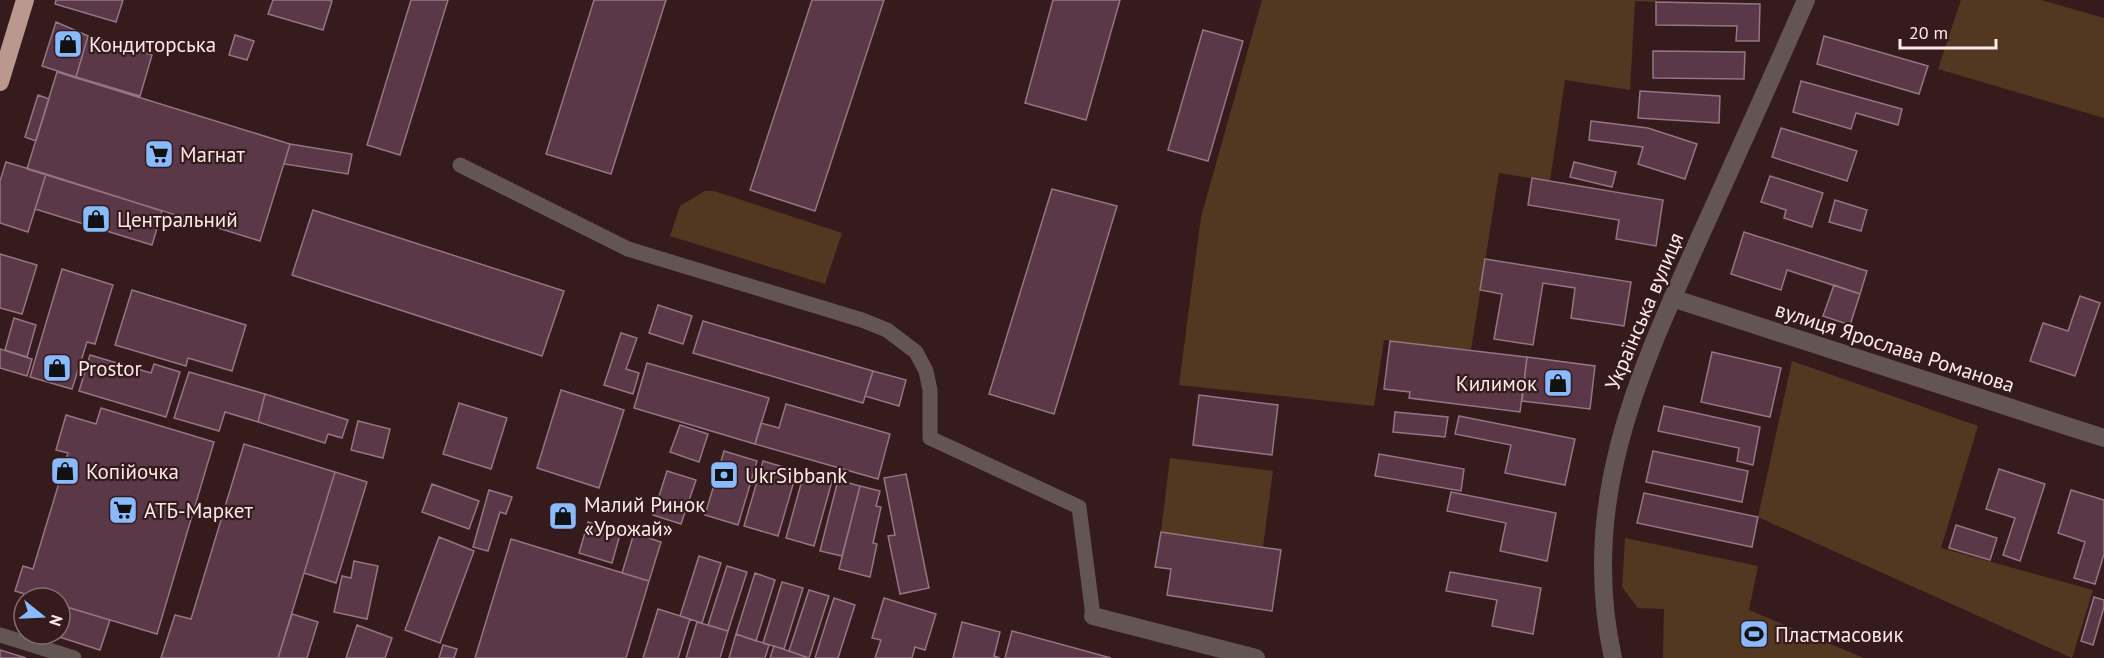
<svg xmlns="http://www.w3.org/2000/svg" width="2104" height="658" font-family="'PT Sans',sans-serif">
  <rect width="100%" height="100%" fill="#361b1d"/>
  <path fill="#533821" d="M1262,0H1657L1656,2L1635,1L1630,90L1565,80L1550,181L1499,173L1471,350L1384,340L1374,406L1179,385L1201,217Z
    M1961,0H2041L2104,18V118L1938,69Z
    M705,191H714L842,233L825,284L670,236L680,206Z
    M1792,361L1978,426L1941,548L2093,590L2072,658L1758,517Z
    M1170,458L1273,471L1263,547L1161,532Z
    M1625,538L1758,566L1749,610L1864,658H1663L1664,609L1638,608L1622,587Z"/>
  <path fill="#5a3848" stroke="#947583" stroke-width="1.5" d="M56,0H123L116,22L55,4Z
    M273,0H328L332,1L323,30L268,14Z
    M411,0H448L400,155L367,145Z
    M594,0H666L611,174L546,154Z
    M812,0H884L815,211L750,190Z
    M1053,0H1120L1086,120L1025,103Z
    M1656,2L1760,4L1759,41H1736L1737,26L1656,25Z
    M56,22L88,36L76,77L42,66Z
    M1203,30L1243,41L1208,161L1168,150Z
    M235,35L254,41L247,60L229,55Z
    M88,36L152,55L140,96L76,77Z
    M1824,36L1928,66L1919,94L1817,64Z
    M1653,51L1745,52L1744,79L1653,78Z
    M57,72L290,144L260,241L27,169Z
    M1801,81L1902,109L1898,125L1856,113L1851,129L1793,112Z
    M1640,91L1720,96L1719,123L1638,118Z
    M38,95L49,99L36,141L25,137Z
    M1591,121L1648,128L1697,144L1685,179L1638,164L1643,147L1589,140Z
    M1781,128L1857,151L1847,181L1772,157Z
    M290,144L352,154L348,174L284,164Z
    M6,162L46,174L28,232L0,223V181Z
    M1574,162L1616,172L1612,187L1570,177Z
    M46,174L162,211L152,245L35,209Z
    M1770,176L1823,193L1812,227L1784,218L1786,210L1761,202Z
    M1532,178L1663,200L1656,246L1616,239L1619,220L1528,205Z
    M1052,189L1117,206L1054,414L989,394Z
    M1835,200L1867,210L1861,231L1829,222Z
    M313,210L564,291L542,356L292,275Z
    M1744,232L1867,271L1860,294L1787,270L1781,290L1731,274Z
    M0,254L37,265L22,314L0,308Z
    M1485,259L1631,282L1624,326L1571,318L1575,288L1543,283L1533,345L1494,339L1502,294L1480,290Z
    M62,269L113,285L95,344L87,342L72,389L30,377Z
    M1834,285L1860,294L1850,325L1823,316Z
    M132,290L246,325L232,371L188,358L186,366L115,345Z
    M2080,296L2100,303L2075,376L2030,361L2043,323L2068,331Z
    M658,305L692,316L683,344L649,333Z
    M14,318L36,325L27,357L5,350Z
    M703,321L873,371L863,403L693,353Z
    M621,333L637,338L626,369L639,373L633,394L604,385Z
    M1390,341L1527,357L1520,412L1409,398L1410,392L1384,389Z
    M0,349L32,359L27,376L0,368Z
    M1712,352L1781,368L1770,417L1701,402Z
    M90,355L151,373L154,364L180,372L166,417L79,391Z
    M1527,357L1595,366L1590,409L1522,401Z
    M647,363L769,398L755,444L634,408Z
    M873,371L906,380L899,406L865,396Z
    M189,372L265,394L258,422L225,412L219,431L174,418Z
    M561,390L624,410L599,488L537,468Z
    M265,394L348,420L342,438L328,434L325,443L258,422Z
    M1199,395L1278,405L1272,455L1193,445Z
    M459,403L507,418L491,469L443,454Z
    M786,404L890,434L878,479L755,444L761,423L779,428Z
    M1664,406L1760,427L1753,465L1737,461L1739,448L1658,431Z
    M101,408L214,442L157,634L60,605V598H38L15,591L23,566L33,569L68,453L56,450L66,415L96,424Z
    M1395,412L1448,417L1445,437L1393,432Z
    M1459,416L1575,439L1565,485L1505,473L1511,445L1455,434Z
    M358,421L390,429L383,458L351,450Z
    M680,425L708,434L699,462L670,452Z
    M244,444L335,472L278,658H161L175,615L191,619Z
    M724,451L757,461L738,525L705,515Z
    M1653,451L1748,471L1742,502L1646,482Z
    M1379,454L1464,469L1461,491L1375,476Z
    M763,461L797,471L778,536L744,526Z
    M1999,469L2045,484L2020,561L2003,555L2015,518L1986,509Z
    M667,471L696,480L681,524L653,515Z
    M335,472L367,482L336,583L304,573Z
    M804,473L832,481L814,546L786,538Z
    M906,474L929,588L900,594L888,536L895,535L884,478Z
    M838,480L860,486L842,556L820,551Z
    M432,484L479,501L469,529L422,512Z
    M860,486L880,491L876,506L881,507L873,543L877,544L870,577L839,569Z
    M489,490L512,497L506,514L500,512L488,551L473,547Z
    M2071,490L2104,500V554L2095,584L2074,578L2085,542L2058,533Z
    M1451,492L1556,513L1547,561L1500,551L1506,523L1447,511Z
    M1644,493L1758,517L1752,547L1637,523Z
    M588,522L621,531L612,563L579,553Z
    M1956,525L1997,538L1990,560L1949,548Z
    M1161,532L1281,550L1272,611L1167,595L1171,569L1155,567Z
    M634,533L661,542L649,581L622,573Z
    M439,537L474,551L440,643L405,630Z
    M511,539L649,581L626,658H475Z
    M699,556L721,563L702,623L680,616Z
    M354,561L378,566L367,619L334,612L342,576L351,578Z
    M727,566L747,572L728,631L708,625Z
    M1450,572L1541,588L1533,634L1492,626L1497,600L1446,591Z
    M755,573L775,580L756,641L736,634Z
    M782,582L803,588L784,649L763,643Z
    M809,590L829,596L809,658L789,651Z
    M2094,597L2104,600V607L2093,645L2081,641Z
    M834,598L855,605L838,658H815Z
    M884,598L936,614L925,650L915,647L912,658H875L881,640L872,638Z
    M60,605L110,620L100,650L50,634H60Z
    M658,609L690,619L678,658H643Z
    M292,614L318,622L307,658H278Z
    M697,622L728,631L720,658H686Z
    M962,622L1000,632L994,656L1000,658H953Z
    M357,625L392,638L385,658H346Z
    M1012,631L1111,658H1005Z
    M736,634L769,645L765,658H729Z
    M443,645L457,649L454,658H439Z
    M774,646L806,657V658H770Z
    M0,650L26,658H0Z"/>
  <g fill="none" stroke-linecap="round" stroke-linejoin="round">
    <path stroke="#635551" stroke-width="15" d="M460,165L628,249L862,320L887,330L916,352L926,371L930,390V438L1079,507L1093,616
      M0,635L74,658"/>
    <path stroke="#635551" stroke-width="18" d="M1672,298L2104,438
      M1093,616L1256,658
      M1613,658C1578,501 1639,372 1702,232C1737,155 1772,78 1806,0"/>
    <path stroke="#ba988e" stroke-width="18" d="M0,82L25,0"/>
  </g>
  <defs>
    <g id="shop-square" transform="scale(1.5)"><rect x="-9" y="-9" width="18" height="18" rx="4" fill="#89bafc" stroke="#361b1d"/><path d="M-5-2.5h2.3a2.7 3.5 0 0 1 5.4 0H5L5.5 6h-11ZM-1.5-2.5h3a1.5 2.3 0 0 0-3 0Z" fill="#111"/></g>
    <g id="supermarket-square" transform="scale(1.5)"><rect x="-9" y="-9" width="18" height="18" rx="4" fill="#89bafc" stroke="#361b1d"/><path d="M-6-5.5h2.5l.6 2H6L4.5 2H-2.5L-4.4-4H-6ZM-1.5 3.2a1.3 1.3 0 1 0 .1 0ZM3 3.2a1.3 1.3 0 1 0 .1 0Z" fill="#111"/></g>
    <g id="bank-square" transform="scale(1.5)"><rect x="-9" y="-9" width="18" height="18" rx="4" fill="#89bafc" stroke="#361b1d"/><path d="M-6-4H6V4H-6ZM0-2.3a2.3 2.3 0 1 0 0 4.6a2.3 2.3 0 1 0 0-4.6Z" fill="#111"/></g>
    <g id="stadium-square" transform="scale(1.5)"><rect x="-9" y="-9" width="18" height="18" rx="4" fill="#89bafc" stroke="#361b1d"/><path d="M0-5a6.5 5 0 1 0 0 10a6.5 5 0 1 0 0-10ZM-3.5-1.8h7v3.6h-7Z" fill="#111"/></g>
  </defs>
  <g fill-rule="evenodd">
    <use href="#shop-square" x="68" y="44"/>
    <use href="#supermarket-square" x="159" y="154"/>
    <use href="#shop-square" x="96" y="219"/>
    <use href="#shop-square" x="57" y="368"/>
    <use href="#shop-square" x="1558" y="383"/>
    <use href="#shop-square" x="65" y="471"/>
    <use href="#bank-square" x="724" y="475"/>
    <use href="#supermarket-square" x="123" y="510"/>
    <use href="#shop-square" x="563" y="516"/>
    <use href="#stadium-square" x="1754" y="634"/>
  </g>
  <g text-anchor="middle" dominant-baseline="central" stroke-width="4.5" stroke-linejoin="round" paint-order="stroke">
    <g font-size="21" fill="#fce9ea" stroke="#361b1d" text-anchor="start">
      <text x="89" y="44">Кондиторська</text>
      <text x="180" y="154">Магнат</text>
      <text x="117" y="219">Центральний</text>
      <text x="78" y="368">Prostor</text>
      <text x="1537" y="383" text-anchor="end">Килимок</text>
      <text x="86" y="471">Копійочка</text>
      <text x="745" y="475">UkrSibbank</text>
      <text x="584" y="504">Малий Ринок<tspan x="584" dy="24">«Урожай»</tspan></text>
      <text x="144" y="510">АТБ-Маркет</text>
      <text x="1775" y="634">Пластмасовик</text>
    </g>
    <g font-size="21" fill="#fce9ea" stroke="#361b1d">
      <text transform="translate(1644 311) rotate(-67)">Українська вулиця</text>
      <text transform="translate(1895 347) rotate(18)">вулиця Ярослава Романова</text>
    </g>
  </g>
  <g transform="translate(42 616) rotate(108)"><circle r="28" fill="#361b1d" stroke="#856d6f" stroke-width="1.5"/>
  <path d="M0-4.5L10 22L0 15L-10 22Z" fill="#89bafc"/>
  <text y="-9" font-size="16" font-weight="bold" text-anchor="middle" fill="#fce9ea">N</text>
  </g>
  <path d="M1900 39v9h96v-9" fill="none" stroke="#fce9ea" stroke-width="3"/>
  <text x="1909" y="39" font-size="18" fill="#fce9ea" stroke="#361b1d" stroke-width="4.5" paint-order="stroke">20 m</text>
</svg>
